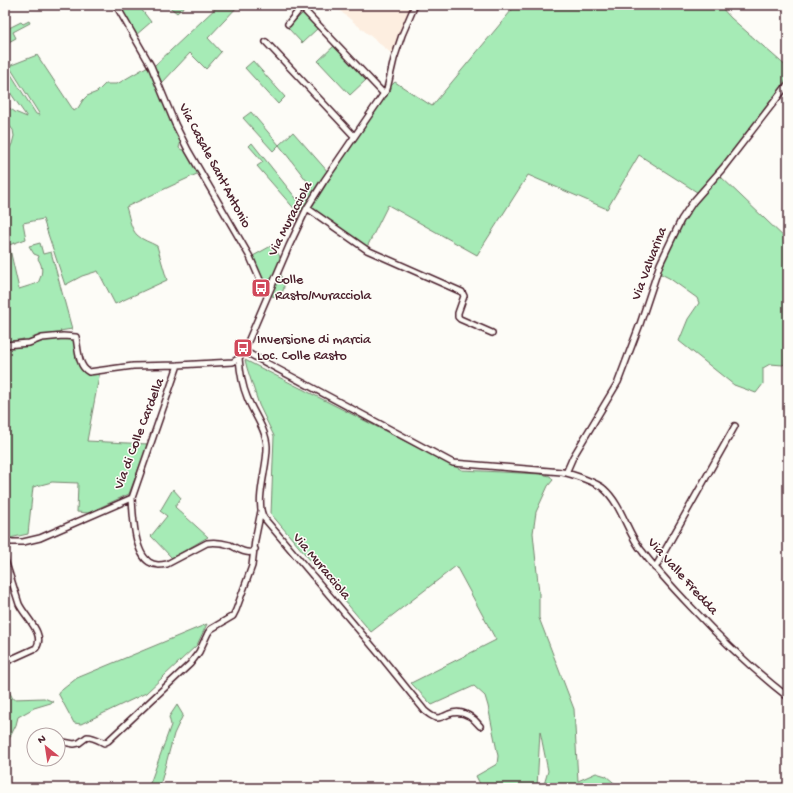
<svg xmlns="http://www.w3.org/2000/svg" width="793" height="793" font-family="'Gochi Hand',sans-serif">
  <rect width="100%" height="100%" fill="#fdfcf7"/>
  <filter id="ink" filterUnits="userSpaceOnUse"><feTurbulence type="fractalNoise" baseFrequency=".025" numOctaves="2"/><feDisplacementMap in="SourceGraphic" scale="8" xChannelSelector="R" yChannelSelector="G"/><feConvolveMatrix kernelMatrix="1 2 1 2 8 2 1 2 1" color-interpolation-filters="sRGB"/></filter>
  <g filter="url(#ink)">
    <path fill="#fdeee0" d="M333,5H412L399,35L392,54Z"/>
    <path fill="#a6ebb6" stroke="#788570" d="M121,5H138L151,22L136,35L119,7Z
      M167,5H186L177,13Z
      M219,5H239L208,38L221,52L206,69L190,53L162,83L154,66Z
      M516,5H719L731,18L788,68V84L718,174L788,241V361L783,365L770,364L763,368V384L756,393L734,385L679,341L688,319L699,303L697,298L669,278L657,272L681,220L700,194L639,155L607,209L528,175L477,255L388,205L366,249L307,208H304L298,213L257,166L263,162L249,146L252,143L303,207C303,198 305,189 307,181L279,145L273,151L243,118L251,112L279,145L293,132L329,173L387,89L395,82L432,106Z
      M303,13L318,28L302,43L288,28Z
      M29,21L30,23L13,32L16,38L5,44V30L21,22L23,24Z
      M335,45L367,79L350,95L318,61Z
      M37,55L74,111L78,108L83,100L87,96L97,92L105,84H117L148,66L153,76L167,112L181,141L179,148L182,150L185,148L199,173L126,207C129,215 130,228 137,235C142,240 150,242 157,246L167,280L115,304L98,271L82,276L65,285L43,219L23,223L26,239L9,245L19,289L38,283C42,275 44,267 38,259L39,256L34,254L29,246L40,243L43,254L51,252L72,329L60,331L69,337L77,345L81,365L87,371H100L87,441L148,444L129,494L88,513L77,512L78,483L52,482L33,487L28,534L5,539V344L24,339L5,342V163L7,153L12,144L14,136L13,130L5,120V105L15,112L27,117L5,85V69L7,68L36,114L40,115L9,66Z
      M253,61L285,97L278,104L245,68Z
      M271,246C277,251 282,257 281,265C281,268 280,272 281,275C281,278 282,278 283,281C286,288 282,294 277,298L270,295L253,256Z
      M245,360L462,470L540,474L550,476L553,480L548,486L536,512L533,533L539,593V618L574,709L578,781L596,773L606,776L620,788H543L548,771L540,731L537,788H482L476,776L497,764L498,756L488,706L485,696L474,686L432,705L411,683L496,640L456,566L371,632L271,514L274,436L259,405L247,368Z
      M173,489L181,498L175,507L208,537L172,558L151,536L167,516L160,511Z
      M207,624L197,645L146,693L81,724L74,723L58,693L77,678Z
      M5,691H9L13,699L44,698L54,702L34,708L18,717L16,725L8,741L5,742Z
      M177,705L183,715L174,734L161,782L160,788H147L151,781L171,725L169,717Z"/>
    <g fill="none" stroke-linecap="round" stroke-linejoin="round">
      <g stroke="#4a1f2b" stroke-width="8">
        <path id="minor" d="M116,5L151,66L175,124L188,150L250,257L267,296
          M288,24L299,10L301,9L304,10L384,94
          M266,42L354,136
          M307,208L367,250L462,292L464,296L458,313V317L460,319L492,333
          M5,345L29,343L42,338L63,336L76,337C78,348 78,367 89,372L133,366L178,365L233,362L239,358L244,351L289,246L307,208L324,181L387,89L394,59L402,35L415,5
          M244,351L453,463L562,472C572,474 598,483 604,489C622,505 627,533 642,551C657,571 675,590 692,608C722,640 753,670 788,697
          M239,358C240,371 242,385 247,397C253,413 266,429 267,446C268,466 254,502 264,518L379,654L425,711C429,714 432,717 437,718C441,718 445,716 449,714C462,709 472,716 480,726
          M566,473L573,457L618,382L640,324L660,264L681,220L693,202L723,168L788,84
          M132,498C133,515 134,552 149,562C155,566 161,565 167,564L207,543C214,542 223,543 230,545C237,548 244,554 252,552L255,549
          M5,542H23L40,538L132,498L178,365
          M5,560L19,604C25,617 46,634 36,648L5,662
          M655,568L735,426
          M58,741L74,744L79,743L87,737C94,737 98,740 104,743L108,741L190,664L199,652L208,633L211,629L233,616L236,610L252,566L255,540L261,511"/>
      </g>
      <use href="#minor" stroke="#fdfcf7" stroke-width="5"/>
    </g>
  </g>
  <defs>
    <g id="bus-square" transform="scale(1)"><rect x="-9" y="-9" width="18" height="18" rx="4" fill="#d1495b" stroke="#fdfcf7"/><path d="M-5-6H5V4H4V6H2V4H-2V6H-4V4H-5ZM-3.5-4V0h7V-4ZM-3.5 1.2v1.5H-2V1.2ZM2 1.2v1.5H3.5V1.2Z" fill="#fff"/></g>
  </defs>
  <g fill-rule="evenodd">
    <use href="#bus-square" x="261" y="288"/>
    <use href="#bus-square" x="243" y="348"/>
  </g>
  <g text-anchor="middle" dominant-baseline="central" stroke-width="3" stroke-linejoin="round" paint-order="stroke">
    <g font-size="14" fill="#4a1f2b" stroke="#fdfcf7">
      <text transform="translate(214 166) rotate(62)">Via Casale Sant'Antonio</text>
      <text transform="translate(291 219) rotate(-63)">Via Muracciola</text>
      <text transform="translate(650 264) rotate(-69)">Via Valvarina</text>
      <text transform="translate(140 434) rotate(-69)">Via di Colle Cardella</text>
      <text transform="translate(321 567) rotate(50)">Via Muracciola</text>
      <text transform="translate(682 577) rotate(48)">Via Valle Fredda</text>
    </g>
    <g font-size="14" fill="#4a1f2b" stroke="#fdfcf7" text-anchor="start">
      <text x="275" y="280">Colle<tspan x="275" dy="16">Rasto/Muracciola</tspan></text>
      <text x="257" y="340">Inversione di marcia<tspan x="257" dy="16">Loc. Colle Rasto</tspan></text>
    </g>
  </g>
  <rect width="793" height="793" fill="none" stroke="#fdfcf7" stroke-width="20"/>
  <rect x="10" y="10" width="773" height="773" fill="none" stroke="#4a1f2b" stroke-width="1.5" filter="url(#ink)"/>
  <g transform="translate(46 747) rotate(330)"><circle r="19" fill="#fdfcf7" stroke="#b5a4a5"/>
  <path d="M0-3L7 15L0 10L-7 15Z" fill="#d1495b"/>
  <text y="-6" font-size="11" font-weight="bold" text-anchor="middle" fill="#4a1f2b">N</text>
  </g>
</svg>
